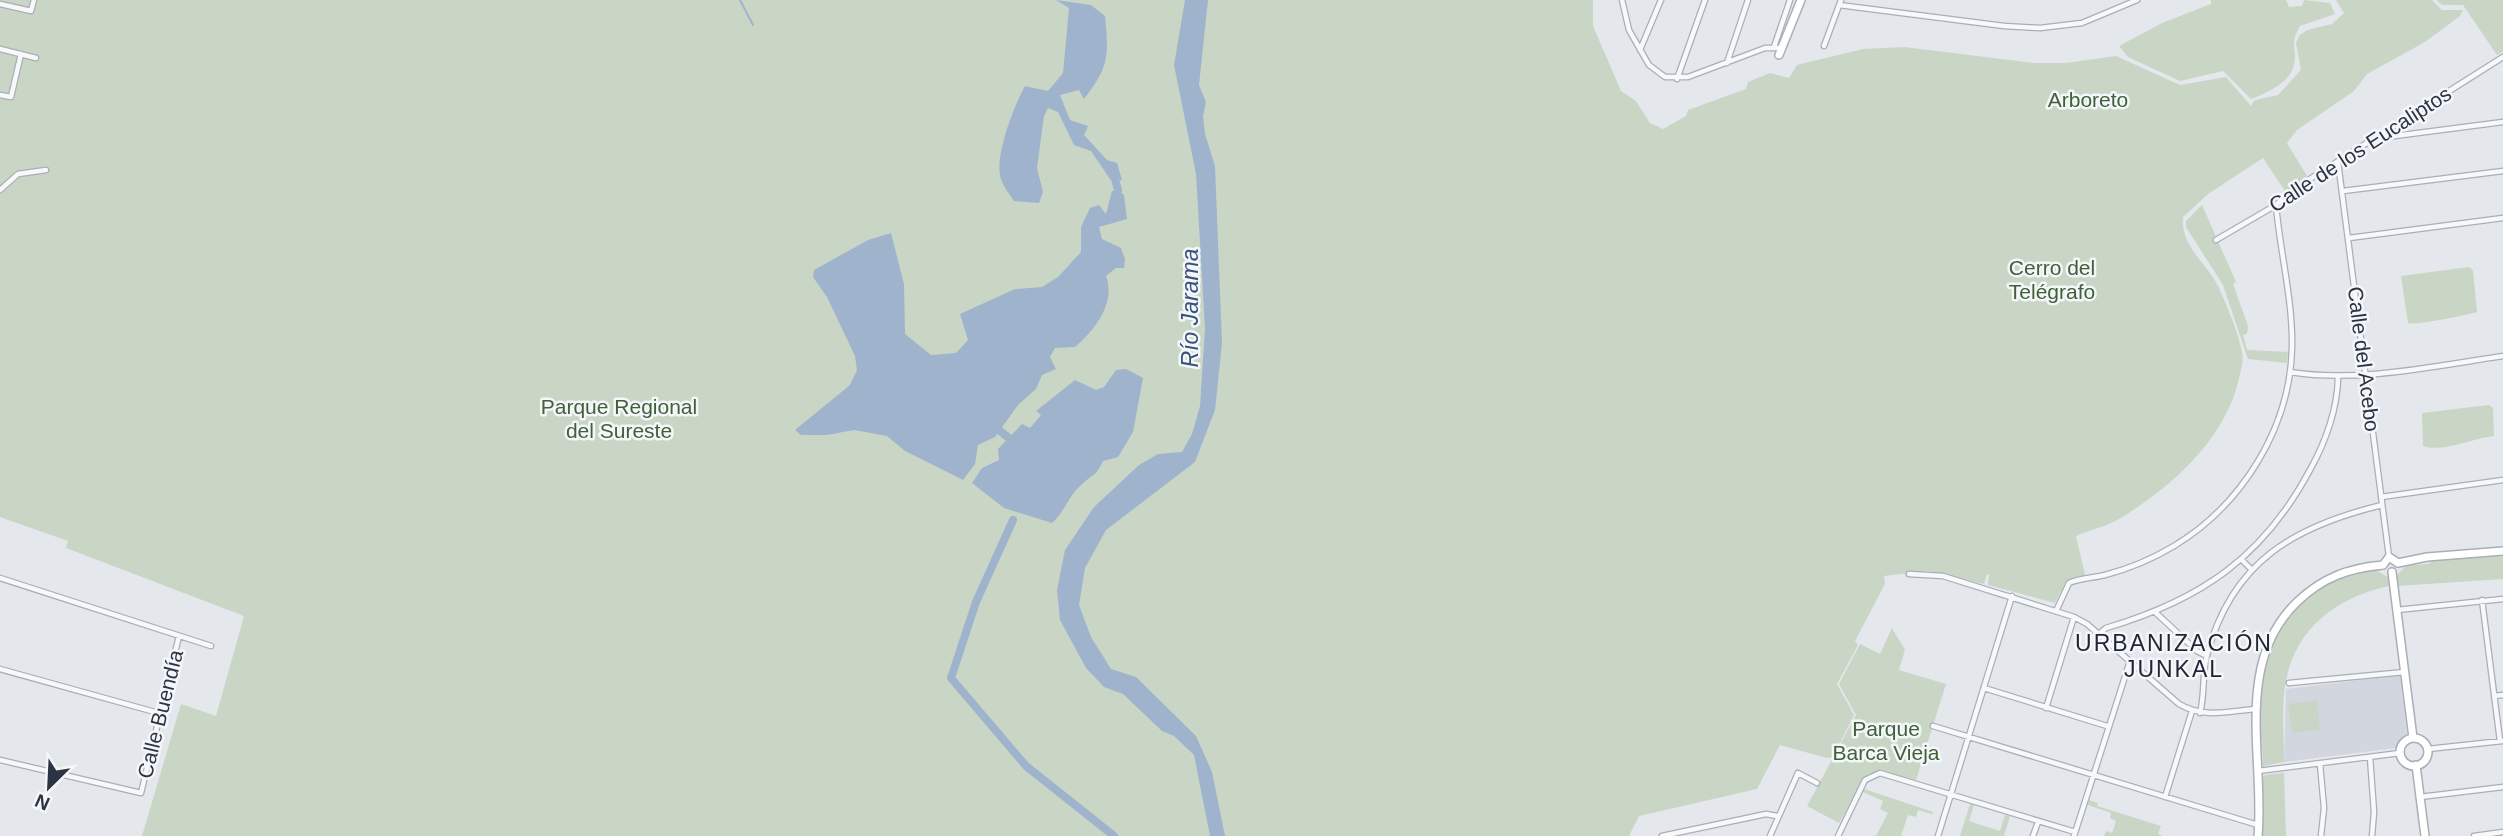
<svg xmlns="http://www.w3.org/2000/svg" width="2503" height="836" font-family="Helvetica,sans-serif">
  <rect width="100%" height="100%" fill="#e4e7ec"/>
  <path fill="#d2d6de" d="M2400,675L2407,735L2396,748L2284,762L2286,689Z"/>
  <path fill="#c9d6c5" d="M0,0H1593V26L1621,91L1636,101L1650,123L1663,129L1686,116L1688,110L1746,89L1748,82L1770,73L1789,78L1797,65L1863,49L1904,47L2034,63H2066L2116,56L2180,85L2226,77L2251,106L2255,100L2278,95L2301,70L2296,43L2300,35L2307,30L2332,24L2344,13L2336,0H2432L2442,10H2463L2460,16L2425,42L2367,74L2354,91L2297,130L2287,143L2307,176L2285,191L2263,158L2208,194L2183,217C2180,246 2207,263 2218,286C2227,306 2238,331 2242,352C2244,361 2241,370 2239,378C2226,439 2172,486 2121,518C2108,526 2090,530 2076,536L2085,575L2065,583L2055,603L1988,585L1989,575L1987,574L1984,584L1928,571L1884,576L1885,584L1855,641L1858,645L1837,684L1854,715L1833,757L1827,758L1780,745L1757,789L1639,816L1629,836H142L181,704L216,716L244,616L66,548L68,541L0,517Z
    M2211,0H2286L2289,7L2302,6L2304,0L2330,3L2335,14L2300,26C2288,48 2298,46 2294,64C2291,83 2266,93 2251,99L2223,71L2180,81L2128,57L2119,46L2162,23L2211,4Z
    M2436,0H2503V52L2497,55L2463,5H2442Z
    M2202,205L2236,282L2233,284L2248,326L2247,334L2243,335L2247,350L2288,352L2287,363L2248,359L2223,285L2186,227V221Z
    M2469,267L2473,271L2477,312C2466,315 2414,326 2408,323L2401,276Z
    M2489,405L2493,408L2494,436C2473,438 2442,453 2423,446L2422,413Z
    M2503,555V579L2397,586L2396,576L2407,565L2428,564L2435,559Z
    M2364,570H2376L2389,578V586C2338,597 2296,627 2286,681C2281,706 2284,736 2284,762L2263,766C2263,742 2258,720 2260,696C2264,634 2304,584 2364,570Z
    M1892,628L1905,650L1899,670L1946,684L1916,780L1881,771L1868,774L1839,823L1807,806L1856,715L1839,684L1860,644L1880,654Z
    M2317,700L2320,730L2292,733L2288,704Z
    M2284,773L2286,836H2261V779L2265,775Z
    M1864,789L1933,812L1932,814L1918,810L1916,817L1908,815L1901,836H1876L1888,813L1880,809L1883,801L1863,792Z
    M2089,800L2098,803L2097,806L2161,826L2158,834L2163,836H2104L2106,831L2112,833L2116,821L2110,818L2111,813L2088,805Z
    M1970,804L1974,805L1969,821L2000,831L2005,815L2010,816L2004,836H1960Z"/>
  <path fill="#9fb4cc" d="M1056,0L1091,5L1105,16C1109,56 1109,67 1084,99L1079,90L1060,95L1070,120L1088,126L1084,135L1107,160L1117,163L1122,180L1112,182L1091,151L1074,145L1058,112L1048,108L1044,116L1037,168L1043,192L1039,203L1014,201C1010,195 1005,189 1002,182C992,161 1014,106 1025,86L1048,91L1063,73L1069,8Z
    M1185,0H1208L1199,85L1206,102L1203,116L1205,134L1215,166L1222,343L1215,410L1195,462L1106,530L1085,568L1079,605L1091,637L1111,669L1136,677L1196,736L1212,772L1225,836H1210L1194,755L1174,736L1162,731L1123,694L1104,687L1086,668L1060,620L1057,590L1065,550L1094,507L1139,465L1158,454L1182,452L1192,434L1200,406L1205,329L1196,174L1174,65Z
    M1118,190L1124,195L1127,219L1099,227L1102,239L1121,248L1125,259L1124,268H1116L1106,276C1116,303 1095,330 1075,347L1055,348L1050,357L1056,369L1042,375L1036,389L1018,405L995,437L978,445L975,464L963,480L905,451L887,436L854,430L827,435H801L795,430L850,385L857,370L855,356L827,297L813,277L814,270L868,240L891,233L904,284L905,334L931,355L956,353L968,340L960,314L1015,289L1042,287L1058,277L1081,252V227L1090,208L1099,205L1106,214L1112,191Z
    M1126,369L1143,378L1133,432L1118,457L1103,461C1095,478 1092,474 1080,486C1068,497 1064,513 1052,523L1004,508L972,483L982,468L999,460L998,449L1022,424L1030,428L1041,415L1036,411L1075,380L1096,390L1104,387L1116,370Z"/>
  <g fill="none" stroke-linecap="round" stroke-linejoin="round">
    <path stroke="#9fb4cc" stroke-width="2" d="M740,0L753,25"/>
    <path stroke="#9fb4cc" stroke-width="8" d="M1116,183L1118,190
      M1000,431L1009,438
      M1013,520L976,602L951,678L1026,766L1114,836"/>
    <g stroke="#a9aeb7" stroke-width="7">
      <path id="street" d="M1622,0L1629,30L1649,65L1665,77H1688L1765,48H1779
        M0,4L31,11L34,0
        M1839,5L2004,26L2040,28L2082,23L2137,0
        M1824,46L1841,0
        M1774,47L1790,0
        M0,49L36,58
        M1640,50L1661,0
        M1727,63L1748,0
        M1677,79L1705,0
        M0,95L11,97L21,54
        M2379,138L2503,122
        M2338,162L2389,557
        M0,190L18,174L46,170
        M2343,191L2503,171
        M2349,238L2503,218
        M2216,240L2276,205L2291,191L2503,57
        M2290,372C2357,383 2436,366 2503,356
        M2381,497L2503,480
        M2242,560L2252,570
        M1909,574L1943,576L2074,617L2087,624L2179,704C2205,719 2228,711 2256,709
        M0,578L211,646
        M2482,600L2500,741
        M2057,609L2069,583C2080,578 2093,578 2105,575C2128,569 2154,558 2174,546C2242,505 2290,428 2292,348C2293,300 2280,252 2276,205
        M2397,610L2503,599
        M2155,612L2197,651L2207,656
        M2099,634L2106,628C2201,600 2264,557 2311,468C2326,441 2338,407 2338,376
        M0,669L162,714
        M2289,683L2405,672
        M1984,688L2107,726
        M2494,696L2503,695
        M2046,708L2074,617
        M2200,713C2205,694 2202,674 2207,655C2232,561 2295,526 2382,505
        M1933,726L2258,825
        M2428,749L2502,741
        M2370,757L2374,812L2372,836
        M0,760L141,793L179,636
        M2320,764L2324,808L2321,836
        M2258,771L2400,753
        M2165,797L2192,711
        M2420,797L2503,787
        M1662,836L1766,814L1777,816
        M1770,836L1798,773L1817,783
        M1838,836L1865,780L1880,773L2075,832
        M1938,836L2012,596
        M2033,836L2038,822
        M2074,836L2130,661
        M2474,836L2503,832"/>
    </g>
    <g stroke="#a9aeb7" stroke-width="10">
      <path id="secondary" d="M1779,55L1801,0
        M2398,563L2427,557L2503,551
        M2383,565L2389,557L2398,563
        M2392,572L2413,738
        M2400 752a14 14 0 1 1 28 0a14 14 0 1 1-28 0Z
        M2416,765L2425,836
        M2258,836C2265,758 2233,664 2297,602C2322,578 2348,568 2383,565"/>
    </g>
    <use href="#street" stroke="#f7f8fa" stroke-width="4.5"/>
    <use href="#secondary" stroke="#fff" stroke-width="7"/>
  </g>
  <g text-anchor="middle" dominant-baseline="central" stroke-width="5" stroke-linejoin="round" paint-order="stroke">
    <g font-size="21" fill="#3f6138" stroke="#f4f6f9">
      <text x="2088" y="99">Arboreto</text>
      <text x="2052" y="267">Cerro del<tspan x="2052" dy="24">Telégrafo</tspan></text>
      <text x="619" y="406">Parque Regional<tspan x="619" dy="24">del Sureste</tspan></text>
      <text x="1886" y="728">Parque<tspan x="1886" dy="24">Barca Vieja</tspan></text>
    </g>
    <g font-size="21" fill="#2b3445" stroke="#f4f6f9">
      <text transform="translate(2360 149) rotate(-33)">Calle de los Eucaliptos</text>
      <text transform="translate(2364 359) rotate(83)">Calle del Acebo</text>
      <text transform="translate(160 714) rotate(-76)">Calle Buendía</text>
    </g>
    <g font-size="23" font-style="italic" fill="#34527a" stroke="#f4f6f9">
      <text transform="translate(1190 308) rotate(-90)">Río Jarama</text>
    </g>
    <g font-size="23" letter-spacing="2" fill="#1d2536" stroke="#f4f6f9">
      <text x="2174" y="643">URBANIZACIÓN<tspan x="2174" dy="26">JUNKAL</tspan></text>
    </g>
  </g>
  <g transform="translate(49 787) rotate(204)" stroke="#f4f6f9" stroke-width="5" paint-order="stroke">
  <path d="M0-5L12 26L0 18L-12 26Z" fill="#2b3445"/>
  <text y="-10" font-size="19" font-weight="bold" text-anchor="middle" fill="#2b3445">N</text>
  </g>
</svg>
